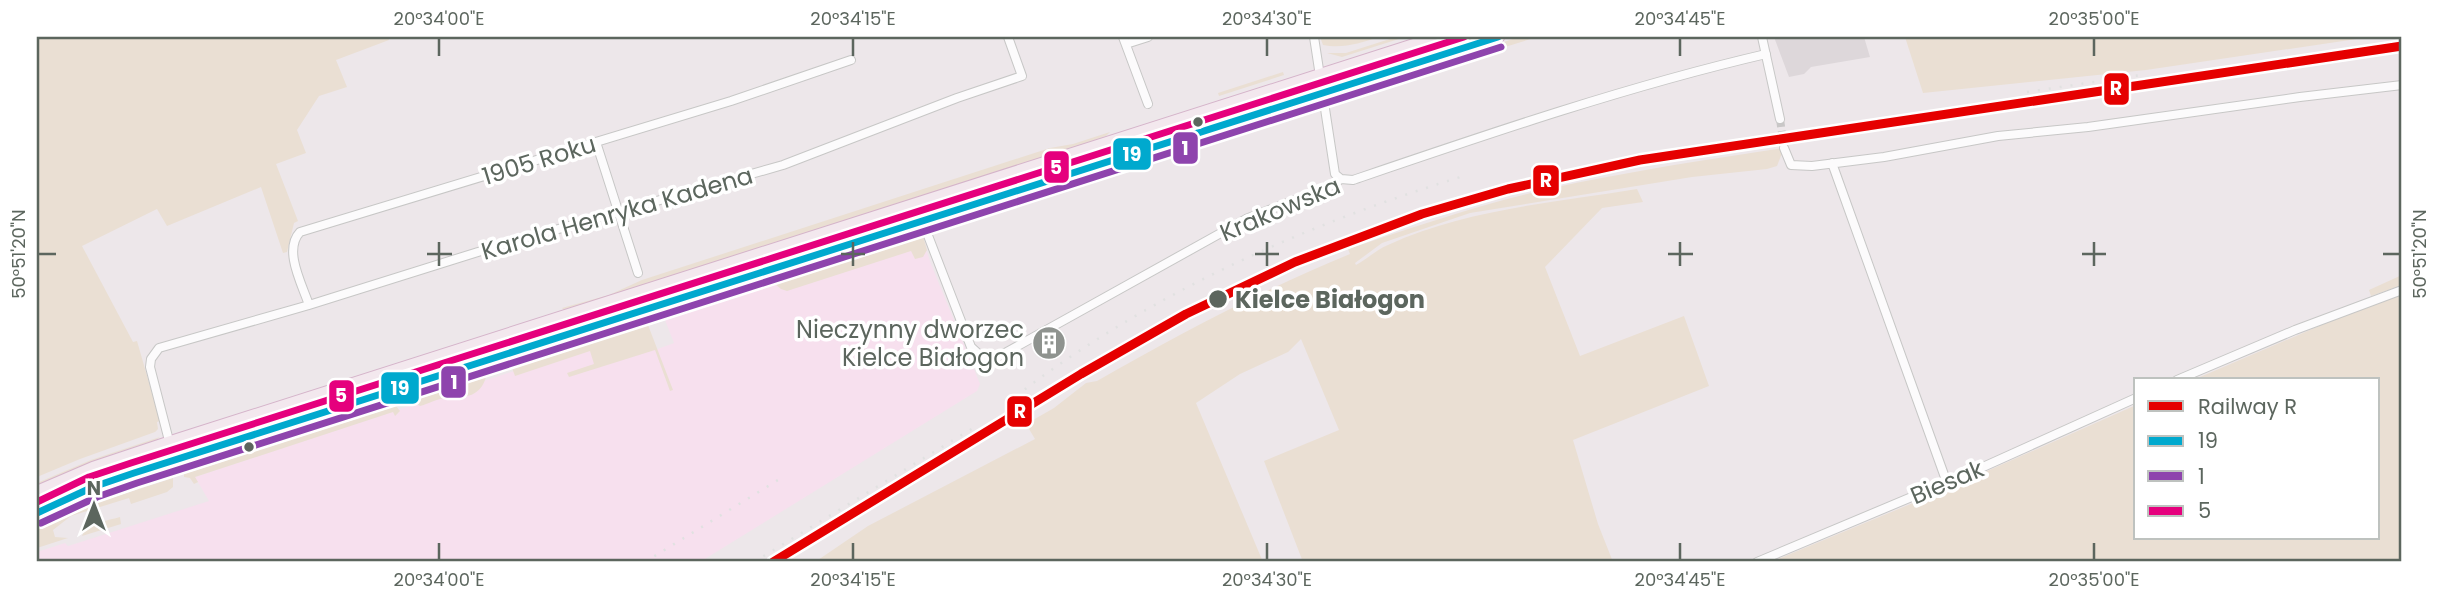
<svg xmlns="http://www.w3.org/2000/svg" width="2439" height="599" font-family="Poppins,sans-serif">
  <rect width="100%" height="100%" fill="#ede7ea"/>
  <path fill="#f7e0ee" d="M922,237L931,264L980,384L977,391L700,562H37V552L65,543L68,546L84,541L209,501L195,477L592,345L655,350L674,343L665,320Z"/>
  <path fill="#ddd7da" d="M1774,37H1864L1870,57L1811,67L1804,74L1789,77Z"/>
  <path fill="#eadfd3" d="M37,37H388L389,40L336,60L347,87L319,96L297,130L306,153L276,164L298,221L294,223L287,252L283,253L261,187L167,226L157,209L82,246L133,342L137,341L160,421L157,422L158,429L155,432L80,459L37,477Z
    M1320,37H1379C1360,43 1343,49 1323,45Z
    M1396,37H1405L1342,57L1327,53H1346Z
    M1464,37H1478L1352,76L1353,74Z
    M1518,37H1537L1444,66L1443,64Z
    M1905,37H2370L2146,70L1923,93Z
    M1283,72L1284,75L1219,96L1218,93Z
    M1288,90L1289,92L1220,115L1146,143L414,377L412,376L578,318Z
    M1110,132L1106,136L1068,150L564,310L562,308L609,295L642,280L1050,148L1073,144Z
    M1226,134L1228,137L1159,158L1158,153Z
    M1784,148L1777,166L1767,169L1692,177L1470,213L1382,243L1355,263L1356,265C1367,259 1376,250 1388,245C1466,209 1553,203 1637,189L1643,202L1602,208L1545,267L1580,356L1684,316L1709,386L1573,440L1598,524L1613,562H1303L1264,461L1339,430L1301,339L1288,352L1240,374L1196,403L1263,562H815L868,526L1035,439L1026,424L1054,408L1086,383L1097,381C1179,334 1262,290 1350,254L1348,249C1414,227 1480,204 1548,189C1626,172 1705,160 1784,148Z
    M1064,181L1068,187L932,231L933,224Z
    M914,230L922,234L775,281L778,273Z
    M923,236L927,250L923,257L915,259L911,251L787,291L781,289L775,284Z
    M2402,275V285L2371,296L2369,290Z
    M748,282L758,286L659,318L666,309Z
    M2402,294V562H1771L1949,488L2136,405V538H2378V380H2193L2366,306Z
    M636,320L646,322L508,367Z
    M648,325L673,390L670,391L655,350L569,377L567,373L594,364L590,351L515,376L512,368Z
    M488,366L487,373L412,398L417,389Z
    M486,377C481,396 465,398 449,398C440,397 428,404 420,406L413,401Z
    M363,387L365,393L185,449Z
    M396,406L400,411L395,416L393,412L195,477L198,482L194,484L190,478L184,477V474Z
    M370,408L371,411L271,444L270,440Z
    M160,437L156,440L113,454L37,486V483L91,460Z
    M151,455H157L160,457L68,491L37,505V500L67,485Z
    M161,471L171,475L65,511L37,526V520L107,489Z
    M173,478V487L167,492L131,504L129,498L71,516L53,530L55,537L68,538L37,548V529L68,512Z
    M120,517L121,524L82,536C87,523 107,521 120,517Z"/>
  <g fill="none" stroke-linecap="round" stroke-linejoin="round">
    <path stroke="#c9c7c7" stroke-width="8" stroke-dasharray="8 4" stroke-linecap="butt" d="M1780,119L1784,148"/>
    <g stroke="#c7c7c6" stroke-width="10">
      <path id="minor" d="M1123,37L1148,104
        M1314,37L1335,174L1341,179
        M1762,37L1780,119
        M1126,44L1148,37
        M596,142L638,273
        M1784,148L1791,165L1812,166L1884,157L1998,136L2088,127L2300,97L2402,85
        M1832,163L1947,483
        M922,220L971,347L982,357L996,358L1246,219L1329,187L1341,179L1353,180C1488,134 1628,86 1766,54
        M309,305C302,284 283,250 300,232L731,101L851,60
        M2177,380L2295,330L2402,290
        M174,460L150,367L151,359L159,348L309,305L478,252L783,165L957,98L1022,76L1008,37
        M1757,562L1983,467L2136,398"/>
    </g>
    <g stroke="#d5b4ca" stroke-width="14">
      <path id="primary" d="M37,492L93,468L171,442L1439,37
        M37,513L93,487L134,473L1498,37"/>
    </g>
    <use href="#minor" stroke="#fcfbfc" stroke-width="8"/>
    <use href="#primary" stroke="#f3e8ee" stroke-width="12"/>
    <path stroke="#e1e1e1" stroke-width="2.5" stroke-dasharray="2 9" stroke-linecap="butt" d="M2027,92L2141,75
      M1016,396C1150,293 1306,224 1467,175
      M645,562L778,480
      M754,562L978,425"/>
    <g stroke="#fff" stroke-width="12">
      <path id="bus-1" d="M37,513L93,487L134,473L1498,37"/>
    </g>
    <g stroke="#fff" stroke-width="12">
      <path id="bus-2" d="M41,523L97,497L137,483L1501,47"/>
    </g>
    <g stroke="#fff" stroke-width="12">
      <path id="bus-3" d="M37,502L89,477L131,463L1464,37"/>
    </g>
    <use href="#bus-1" stroke="#00a9ce" stroke-width="7"/>
    <use href="#bus-2" stroke="#8e44ad" stroke-width="7"/>
    <use href="#bus-3" stroke="#e5007d" stroke-width="7"/>
    <g stroke="#fff" stroke-width="14">
      <path id="rail-1" d="M773,562L1081,374L1186,314L1295,262L1422,214L1508,189L1640,160L2402,46"/>
    </g>
    <use href="#rail-1" stroke="#e50000" stroke-width="9"/>
  </g>
  <path fill="none" stroke="#5c665e" stroke-width="2.5" d="M439,38V56M853,38V56M1267,38V56M1680,38V56M2094,38V56M439,242V266M853,242V266M1267,242V266M1680,242V266M2094,242V266M38,254H56M427,254H452M841,254H865M1255,254H1279M1668,254H1693M2082,254H2106M2383,254H2400M439,543V560M853,543V560M1267,543V560M1680,543V560M2094,543V560"/>
  <defs>
    <g id="building-disc" transform="scale(1.75)"><circle r="9.5" fill="#8f938f" stroke="#fff"/><path d="M-4-6H4V6H1V3H-1V6H-4ZM-2.5-4.3h1.7v1.8h-1.7ZM.8-4.3h1.7v1.8H.8ZM-2.5-1h1.7V.8h-1.7ZM.8-1h1.7V.8H.8Z" fill="#fff"/></g>
  </defs>
  <g fill-rule="evenodd">
    <use href="#building-disc" x="1049" y="343"/>
  </g>
  <g fill="#5c665e" stroke="#fff" stroke-width="2.5">
    <circle cx="1198" cy="122" r="6"/>
    <circle cx="1218" cy="299" r="10"/>
    <circle cx="249" cy="447" r="6"/>
  </g>
  <g text-anchor="middle" dominant-baseline="central" stroke-width="7" stroke-linejoin="round" paint-order="stroke">
    <g font-size="24" fill="#5c665e" stroke="#fff">
      <text transform="translate(539 160) rotate(-17)">1905 Roku</text>
      <text transform="translate(1280 209) rotate(-23)">Krakowska</text>
      <text transform="translate(617 213) rotate(-16)">Karola Henryka Kadena</text>
      <text transform="translate(1947 482) rotate(-23)">Biesak</text>
    </g>
    <g font-size="24" font-weight="bold" fill="#5c665e" stroke="#fff" text-anchor="start">
      <text x="1235" y="299">Kielce Białogon</text>
    </g>
    <g font-size="24" fill="#5c665e" stroke="#fff" text-anchor="end">
      <text x="1024" y="329">Nieczynny dworzec<tspan x="1024" dy="28">Kielce Białogon</tspan></text>
    </g>
  </g>
  <g stroke="#fff" stroke-width="2.5">
    <rect x="2103" y="72" width="27" height="34" rx="7" fill="#e50000"/>
    <rect x="1172" y="131" width="27" height="34" rx="7" fill="#8e44ad"/>
    <rect x="1112" y="137" width="40" height="34" rx="7" fill="#00a9ce"/>
    <rect x="1043" y="150" width="27" height="34" rx="7" fill="#e5007d"/>
    <rect x="1532" y="164" width="28" height="33" rx="7" fill="#e50000"/>
    <rect x="440" y="365" width="27" height="34" rx="7" fill="#8e44ad"/>
    <rect x="380" y="371" width="40" height="34" rx="7" fill="#00a9ce"/>
    <rect x="328" y="379" width="27" height="34" rx="7" fill="#e5007d"/>
    <rect x="1006" y="395" width="27" height="33" rx="7" fill="#e50000"/>
  </g>
  <g font-size="19" text-anchor="middle" font-weight="bold" fill="#fff">
    <text x="2116" y="95">R</text>
    <text x="1185" y="155">1</text>
    <text x="1132" y="161">19</text>
    <text x="1056" y="174">5</text>
    <text x="1546" y="187">R</text>
    <text x="454" y="389">1</text>
    <text x="400" y="395">19</text>
    <text x="341" y="402">5</text>
    <text x="1020" y="418">R</text>
  </g>
  <rect width="2439" height="599" fill="none" stroke="#ffffff" stroke-width="77"/>
  <rect x="2134" y="378" width="245" height="161" fill="#ffffff" stroke="#bec2bf" stroke-width="2"/>
  <rect x="2148" y="401" width="35" height="10" fill="#e50000" stroke="#bec2bf" stroke-width="2"/>
  <text x="2198" y="414" font-size="21" fill="#5c665e">Railway R</text>
  <rect x="2148" y="436" width="35" height="10" fill="#00a9ce" stroke="#bec2bf" stroke-width="2"/>
  <text x="2198" y="448" font-size="21" fill="#5c665e">19</text>
  <rect x="2148" y="471" width="35" height="10" fill="#8e44ad" stroke="#bec2bf" stroke-width="2"/>
  <text x="2198" y="484" font-size="21" fill="#5c665e">1</text>
  <rect x="2148" y="506" width="35" height="10" fill="#e5007d" stroke="#bec2bf" stroke-width="2"/>
  <text x="2198" y="518" font-size="21" fill="#5c665e">5</text>
  <g transform="translate(94 505)" stroke="#ffffff" stroke-width="5" paint-order="stroke">
  <path d="M0-5L12 26L0 18L-12 26Z" fill="#5c665e"/>
  <text y="-10" font-size="19" font-weight="bold" text-anchor="middle" fill="#5c665e">N</text>
  </g>
  <rect x="38" y="38" width="2362" height="522" fill="none" stroke="#5c665e" stroke-width="2.5"/>
  <g font-size="18" text-anchor="middle" fill="#5c665e">
    <text x="439" y="25">20°34'00"E</text>
    <text x="853" y="25">20°34'15"E</text>
    <text x="1267" y="25">20°34'30"E</text>
    <text x="1680" y="25">20°34'45"E</text>
    <text x="2094" y="25">20°35'00"E</text>
    <text transform="translate(19 254) rotate(-90)" y="6">50°51'20"N</text>
    <text transform="translate(2420 254) rotate(-90)" y="6">50°51'20"N</text>
    <text x="439" y="586">20°34'00"E</text>
    <text x="853" y="586">20°34'15"E</text>
    <text x="1267" y="586">20°34'30"E</text>
    <text x="1680" y="586">20°34'45"E</text>
    <text x="2094" y="586">20°35'00"E</text>
  </g>
</svg>
